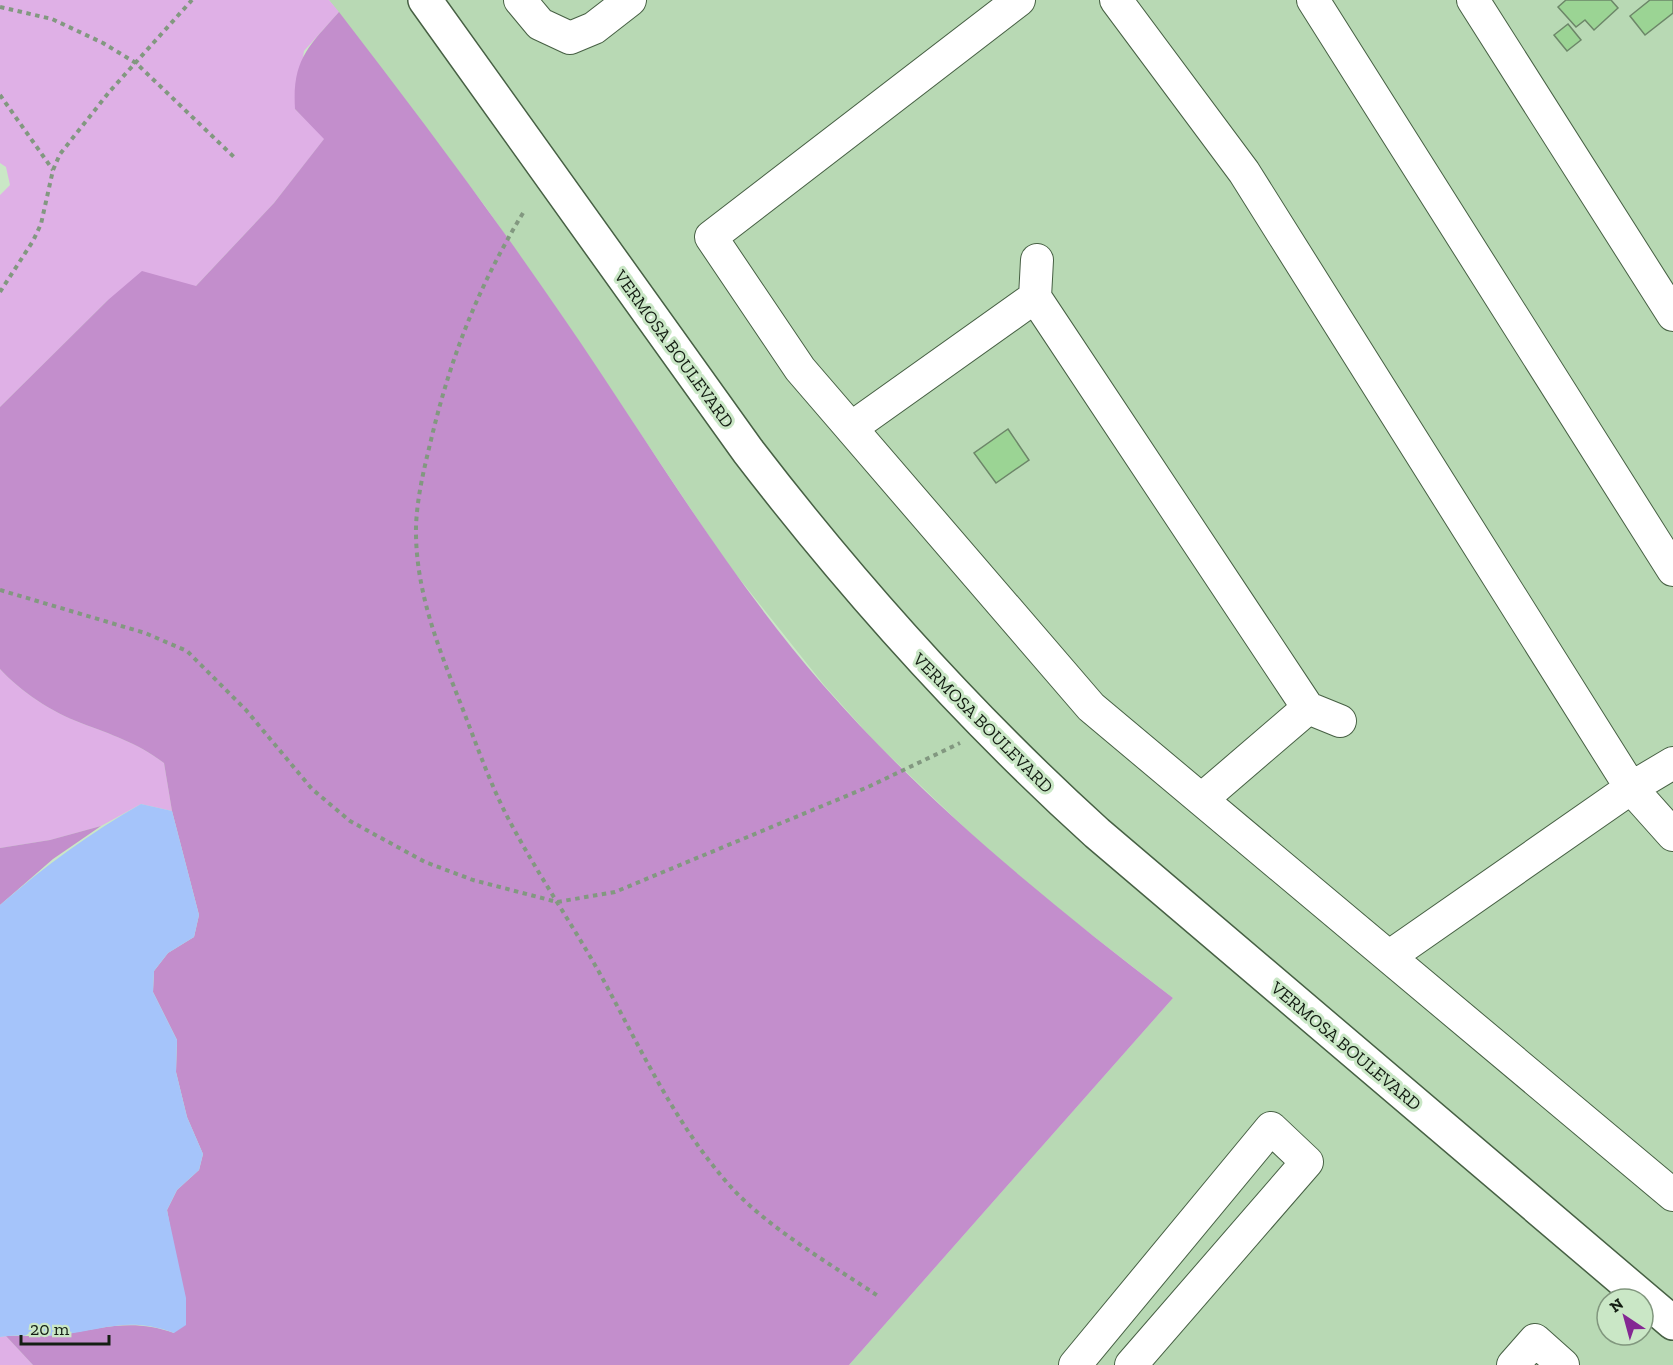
<svg xmlns="http://www.w3.org/2000/svg" width="1673" height="1365" font-family="'Zilla Slab',serif">
  <rect width="100%" height="100%" fill="#cae7c6"/>
  <path fill="#b8d9b4" fill-rule="evenodd" d="M329,0H1673V1365H849L1173,998L1047,900L988,850L876,743L824,685L727,563L564,319L485,206ZM1607,1299H1643V1335H1607Z"/>
  <path fill="#dfb0e6" d="M0,0H329L339,12L304,51L295,109L325,138L274,203L196,286L108,300L0,407V195L10,185L6,167L0,163Z
    M0,669C21,692 52,712 81,723C112,735 136,742 164,763L172,811L141,804L101,826L50,840L0,848Z
    M6,1336L33,1365H0V1337Z"/>
  <path fill="#c38ecc" d="M339,12C416,112 492,213 563,317C649,442 724,571 823,685C927,804 1048,902 1173,998L849,1365H33L6,1336C25,1335 44,1337 63,1334C104,1328 133,1318 174,1333L173,1243L167,1210L177,1190L199,1170L203,1154L187,1117L176,1072L177,1040L153,992L154,971L168,953L194,937L199,915L172,811L164,763C136,742 112,735 81,723C52,712 21,692 0,669V407L108,300L142,271L196,286L274,203L324,139L295,109C292,60 308,47 339,12Z
    M101,826L53,859L0,905V848L50,840Z"/>
  <path fill="#a5c4fa" d="M141,804L172,811L199,915L194,937L168,953L154,971L153,992L177,1040L176,1072L187,1117L203,1154L199,1170L177,1190L167,1210L186,1298V1325L174,1333C128,1316 104,1330 60,1335C40,1337 20,1334 0,1337V905C45,866 90,833 141,804Z"/>
  <path fill="#9bd494" stroke="#6c8668" stroke-width="1.5" d="M1566,0H1611L1618,8L1594,30L1585,20L1576,27L1558,7Z
    M1650,0H1673V13L1645,35L1630,16Z
    M1568,24L1581,40L1567,51L1554,35Z
    M1008,429L1029,460L996,483L974,453Z"/>
  <g fill="none" stroke-linecap="round" stroke-linejoin="round">
    <g stroke="#476044" stroke-width="34">
      <path id="minor" d="M520,0L540,24L570,38L594,28L630,0
        M1019,0L711,237L800,369L1091,707L1673,1195
        M1116,0L1244,172L1631,788L1673,835
        M1313,0L1673,570
        M1473,0L1673,315
        M1035,297L1037,260
        M851,428L1035,297L1308,708L1202,799
        M1308,708L1340,721
        M1390,956L1631,788L1673,763
        M1075,1365L1271,1128L1307,1162L1131,1365
        M1513,1365L1535,1340L1563,1365"/>
    </g>
    <g stroke="#476044" stroke-width="36">
      <path id="secondary" d="M425,0L748,451C854,589 968,716 1097,833L1673,1323"/>
    </g>
    <path stroke="#829880" stroke-width="4" stroke-dasharray="4.5 4.5" stroke-linecap="butt" d="M0,7L52,19L103,43L136,63L234,157
      M0,95L53,170
      M523,213C478,287 451,356 431,440C424,469 417,497 416,527C415,585 435,639 456,692C475,739 490,787 515,831C541,879 572,924 599,972C639,1045 675,1125 731,1187C768,1228 832,1265 878,1296
      M0,292L33,241L41,224L53,170L60,154L110,91L192,0
      M0,590L145,633L187,651L246,710L312,789L350,821L425,862L473,880L557,902L615,892L868,787L960,743"/>
    <use href="#minor" stroke="#fff" stroke-width="32"/>
    <use href="#secondary" stroke="#fff" stroke-width="33"/>
  </g>
  <g text-anchor="middle" dominant-baseline="central" stroke-width="6" stroke-linejoin="round" paint-order="stroke">
    <g font-size="18" fill="#141e13" stroke="#cae7c6">
      <text transform="translate(674 349) rotate(54)">VERMOSA BOULEVARD</text>
      <text transform="translate(983 723) rotate(45)">VERMOSA BOULEVARD</text>
      <text transform="translate(1346 1046) rotate(40)">VERMOSA BOULEVARD</text>
    </g>
  </g>
  <g transform="translate(1625 1317) rotate(324)"><circle r="28" fill="#cae7c6" stroke="#81977e" stroke-width="1.5"/>
  <path d="M0-4.5L10 22L0 15L-10 22Z" fill="#842793"/>
  <text y="-9" font-size="16" font-weight="bold" text-anchor="middle" fill="#141e13">N</text>
  </g>
  <path d="M21 1335v9h88v-9" fill="none" stroke="#141e13" stroke-width="3"/>
  <text x="30" y="1335" font-size="18" fill="#141e13" stroke="#cae7c6" stroke-width="4.5" paint-order="stroke">20 m</text>
</svg>
